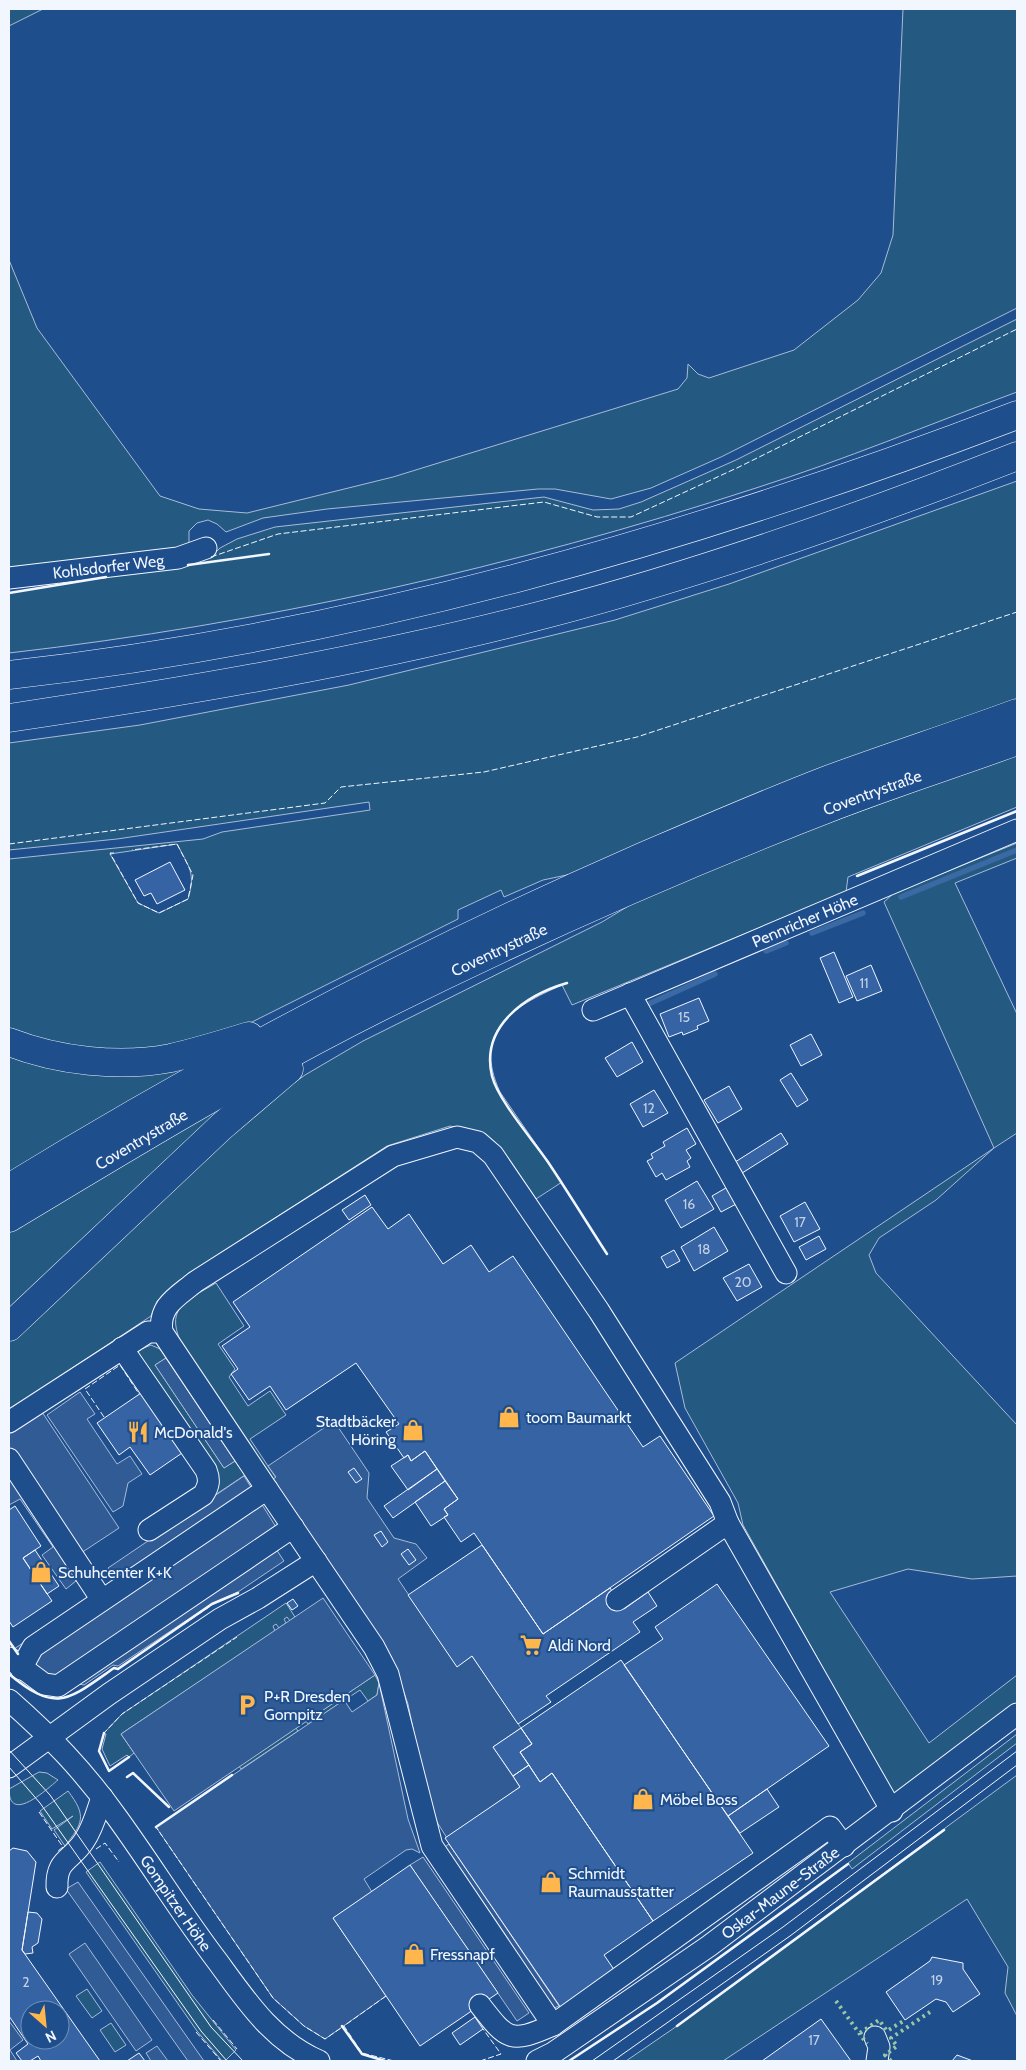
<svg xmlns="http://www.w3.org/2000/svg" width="1026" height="2070" font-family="Cabin,sans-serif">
  <rect width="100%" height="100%" fill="#1f4e8c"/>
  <path fill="#245a82" stroke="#a8bbd7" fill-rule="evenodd" d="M9,9H43L9,26Z
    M903,9H1017V308L721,457L651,488L611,499L555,489H538L327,509L263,518L226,532L217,524L208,520L197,523L189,531V545L183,553L9,567V260L37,328L160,496L199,509L247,513L393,477L678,389L687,378L688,364L698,374L709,378L794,350L858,300L881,273L893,235Z
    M1017,319V392C930,424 844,460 756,488C513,567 263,624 9,653V593L144,571L211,557L220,548L237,539L275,527L544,497L593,510L619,509L641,502L736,460Z
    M1017,481V702L581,872L543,880L504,897L501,890L458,910V919L224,1036L172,1050L96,1055L9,1034V859L203,839L222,832L370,810L369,802L117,839L9,850V743L140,725L349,685L615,620L729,584ZM177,844C189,867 196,873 188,899L159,913L138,903L110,854Z
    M1017,754V807L848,877L846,892L572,1005L562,985C512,1007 472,1031 500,1092L562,1182L536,1199L502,1149L486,1134L450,1126L387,1146L185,1276L157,1301L151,1316L9,1410V1339L238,1124L305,1075L363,1041L602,922L645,896L727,860Z
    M1017,843V858L955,883L1017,1014V1133L994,1148L936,1200L879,1238L869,1255L876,1273L1017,1425V1576L972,1579L908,1569L830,1592L929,1743L1017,1675V1704L895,1797L743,1525L738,1503L685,1408L675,1363L994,1148L884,902L894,893Z
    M9,1050L200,1064L9,1180Z
    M266,1081L9,1318V1233L60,1200Z
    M216,1283L244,1326L218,1344L235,1369L229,1377L248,1406L270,1391L286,1415L250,1439L276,1478L272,1480L184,1349C163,1308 184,1302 216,1283Z
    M151,1345L160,1349L166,1358L155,1365L224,1468L235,1461L245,1475L206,1501L210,1493L137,1355L139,1350Z
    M286,1603L295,1617L290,1621L287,1617L284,1619L286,1623L279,1628L276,1624L273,1626L275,1631L121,1734L134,1753L129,1757L127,1755L110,1766L102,1749L106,1734L104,1733L122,1714Z
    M375,1675L379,1683L377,1695L368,1701L360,1690L308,1724L306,1721Z
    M296,1728L298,1731L241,1769L239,1766Z
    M1017,1734V1743L852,1869L848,1863Z
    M39,1772L47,1773L58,1780C47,1789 9,1825 9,1789Z
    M1017,1775V2016L1005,1993L1008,1967L967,1899L723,2061H626L677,2026Z
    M68,1791C87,1816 83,1823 65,1846L54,1830L73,1816L52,1829L40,1811Z
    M100,1862L192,1995L236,2050L225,2061H222L197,2031L86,1872Z
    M87,1989L102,2011L92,2018L76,1996Z
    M111,2023L126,2045L115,2052L100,2030Z"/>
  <path fill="#305b95" stroke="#a8bbd7" d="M166,1358L235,1461L224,1468L155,1365Z
    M80,1392L95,1414L87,1419L117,1464L130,1456L142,1474L128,1483L123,1506L113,1512L47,1415Z
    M42,1412L119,1528L81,1553L76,1581L66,1589L42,1555L53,1547L20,1499L9,1505V1434Z
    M334,1421L369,1473L367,1498L394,1538L416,1544L427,1558L398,1579L457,1666L472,1656L521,1728L493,1747L520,1787L447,1838L430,1811L408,1704L392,1658L272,1480L276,1477L268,1466Z
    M244,1476L286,1543L276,1549L284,1561L238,1592L211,1604L118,1666L113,1665L84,1685L49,1678L23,1660L14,1649L116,1580L108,1568Z
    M323,1598L375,1675L174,1811L121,1734Z
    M379,1683L408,1819L420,1853L412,1849L406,1850L364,1879L372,1892L333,1918L386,1996L325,2039L304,2026L273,1998L156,1827L344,1700L352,1712L377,1695Z
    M449,1844L559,2006L554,2008L439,1851Z
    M423,1857L529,2013L517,2021L410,1865Z
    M78,1882L204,2061H188L66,1889Z
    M85,1943L152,2040L136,2051L69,1954Z
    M9,2021L23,2040L10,2050L17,2061H9Z
    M157,2046L168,2061H151L146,2053Z"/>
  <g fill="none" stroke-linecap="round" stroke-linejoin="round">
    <path stroke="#3b69a3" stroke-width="5.5" d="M901,897L1017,850
      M812,933L863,913
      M766,951L786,943
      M644,1006L715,974"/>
  </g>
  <path fill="#3563a3" stroke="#f2f6ff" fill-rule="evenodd" d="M170,862L185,890L157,904L151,893L144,896L135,880Z
    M834,952L853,997L839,1003L820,958Z
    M871,965L882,991L857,1001L846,976Z
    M699,998L709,1021L697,1026L698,1029L683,1035L682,1032L669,1037L660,1014Z
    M811,1034L822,1055L801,1066L790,1045Z
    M632,1042L643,1062L617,1077L605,1058Z
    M791,1073L808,1100L797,1107L780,1080Z
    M729,1086L742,1109L718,1123L704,1100Z
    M654,1090L668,1113L643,1127L630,1104Z
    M687,1128L696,1144L686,1150L691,1158L687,1161L690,1167L666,1180L662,1173L656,1177L647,1161L653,1158L651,1154L665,1146L663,1142Z
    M781,1133L788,1144L739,1175L732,1164Z
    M697,1181L714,1209L681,1228L665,1200Z
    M731,1185L740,1202L721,1212L712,1196Z
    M365,1195L371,1205L349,1220L342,1210Z
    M805,1202L820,1229L794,1242L780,1216Z
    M372,1207L388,1229L409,1214L443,1264L471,1245L489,1272L513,1256L643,1447L660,1436L714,1516L543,1634L474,1533L461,1542L444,1517L448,1515L444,1509L458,1499L425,1451L411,1461L408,1455L404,1458L386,1432L399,1424L356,1363L286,1410L270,1386L249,1400L231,1374L238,1369L222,1346L250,1327L233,1302Z
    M714,1227L728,1251L694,1271L681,1247Z
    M819,1236L826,1249L806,1260L799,1247Z
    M674,1250L680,1261L667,1268L661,1257Z
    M749,1264L762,1287L737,1301L723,1278Z
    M144,1391L185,1451L150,1475L130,1447L119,1455L97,1423Z
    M425,1451L437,1469L408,1490L391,1466L408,1455L411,1461Z
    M354,1468L362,1479L356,1483L348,1472Z
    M437,1469L445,1481L393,1518L384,1506Z
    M445,1481L458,1499L444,1509L448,1515L431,1526L415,1502Z
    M15,1506L41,1546L23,1558L52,1601L13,1627L9,1621V1510Z
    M381,1531L388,1542L382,1547L374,1535Z
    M482,1545L543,1634L610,1588L624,1609L648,1592L657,1606L633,1622L640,1632L546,1696L551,1702L518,1724L472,1656L457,1667L408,1595Z
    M408,1549L416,1560L409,1565L401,1554Z
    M35,1550L59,1586L47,1594L23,1558Z
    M717,1584L829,1746L728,1816L624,1665L663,1639L655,1627Z
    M293,1599L298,1606L292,1610L287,1603Z
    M621,1660L753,1853L653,1921L552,1773L540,1782L520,1752L532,1744L521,1728Z
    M521,1728L532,1744L520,1752L529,1765L513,1776L493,1747Z
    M529,1765L540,1782L552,1773L653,1921L604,1955L615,1971L561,2008L445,1838L520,1787L513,1776Z
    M767,1789L779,1807L740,1833L728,1816Z
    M13,1848L27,1851L36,1862L22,1950L100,2061H41L38,2056L30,2061H22L16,2053L28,2044L9,2016V1851ZM30,2010H60V2040H30Z
    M410,1865L498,1993L420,2046L333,1918Z
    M28,1912L37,1913L42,1919L38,1943L32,1947L33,1953L25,1954L22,1950Z
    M932,1957L963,1963V1969L980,1994L953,2012L946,2002L936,1999L905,2020L886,1992L930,1961Z
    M475,2017L483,2029L460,2045L452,2033Z
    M821,2019L851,2061H762Z
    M139,2053L145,2061H127Z
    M957,2055L973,2061H952Z"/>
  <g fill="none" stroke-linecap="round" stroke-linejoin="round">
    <g stroke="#f2f6ff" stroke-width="23">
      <g id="minor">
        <path id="s1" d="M9,578L178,558L206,548"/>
        <path d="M630,994L786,1273"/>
        <path id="s2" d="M593,1010L1017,830"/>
        <path d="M162,1332C158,1306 177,1297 195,1282L393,1156L457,1137L478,1142L493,1155L599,1311L720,1502L728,1523"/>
        <path d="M122,1348L206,1470C210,1480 209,1486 203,1495L149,1530"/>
        <path d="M9,1422L148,1332H162L267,1489"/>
        <path d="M9,1459L102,1600"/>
        <path d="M617,1600L728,1523L892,1811"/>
        <path d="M9,1658L44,1684L58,1686L293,1527"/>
        <path d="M21,1669L33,1647L267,1489L374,1647L388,1674L432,1846L553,2025"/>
        <path id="s3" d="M9,1700C51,1737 83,1770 116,1816C151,1864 182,1915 218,1962C247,2002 273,2041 319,2061"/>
        <path d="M9,1767L109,1694L220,1619L258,1598L316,1561"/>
        <path d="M57,1887C56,1859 71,1861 84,1841C93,1828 97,1812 102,1797"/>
        <path d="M480,2005C507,2040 510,2044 553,2025L830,1827L844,1846"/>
        <path d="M875,2037L879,2047L877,2061"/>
        <path id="s4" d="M537,2061L553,2053L709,1946L1017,1714"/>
      </g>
    </g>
    <g stroke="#f2f6ff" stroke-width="29">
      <g id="highway">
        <path d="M9,675C355,636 693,539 1017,415"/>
        <path d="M9,718C191,691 371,660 550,613C709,571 864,516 1017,456"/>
        <path d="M9,1042C58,1061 119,1068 171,1058C197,1052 223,1044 249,1036"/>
        <path d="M9,1188C210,1065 418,955 635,860C698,833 762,805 827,780C890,757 954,736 1017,713"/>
        <path id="s5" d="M9,1218C130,1145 252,1071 380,1007C528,933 682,865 837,805C896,782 957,763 1017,741"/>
        <path d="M9,1327L221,1127L289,1069"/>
      </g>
    </g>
    <use href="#minor" stroke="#1f4e8c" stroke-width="21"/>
    <use href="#highway" stroke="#1f4e8c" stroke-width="28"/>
    <path stroke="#f2f6ff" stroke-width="1" d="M9,1750L50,1795L211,2027L243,2061
      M9,1767L40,1803L201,2031L227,2061
      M592,2061L783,1927L1017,1751
      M613,2061L790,1936L1017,1765"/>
    <path stroke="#97c8a6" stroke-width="4" stroke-dasharray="2.5 4" stroke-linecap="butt" d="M836,2001L867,2044
      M860,2033L879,2020L887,2031L905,2020
      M891,2061L885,2055L897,2046L891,2038L930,2012"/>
    <path stroke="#f2f6ff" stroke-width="1" stroke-dasharray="6 2.5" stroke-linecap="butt" d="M211,557L278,534L544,502L597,517H631L739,467L1017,329
      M9,844L325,803L341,787L484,772L637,737L1017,612
      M114,853H110L138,903L159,913L188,899L193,875L177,844L132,850
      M104,1417L85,1389L120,1365L139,1394
      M9,1674C57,1714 68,1700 114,1668L118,1669L212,1605
      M99,1751L104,1733L122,1714L237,1637
      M39,1812L63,1847L58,1851
      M172,1816L156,1827L273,1998L304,2026L325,2039L344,2026
      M96,1849L105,1843L119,1862
      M386,1996L344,2026L362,2053L394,2061
      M213,2020L237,2049
      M196,2032L221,2061
      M480,2061L501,2054L483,2029"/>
    <path stroke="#f2f6ff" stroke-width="2.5" d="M188,565L269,554
      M9,593L106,577
      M857,876L1017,811
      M567,983C526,995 480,1026 492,1076C498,1100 533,1140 548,1162C568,1192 587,1223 607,1254
      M9,1641L18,1654
      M9,1674C57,1714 68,1700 114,1668L118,1669L212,1604L238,1593
      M104,1733L99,1751L109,1771L129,1757
      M127,1777L133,1773L169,1807
      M156,1827L232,1775
      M342,2026L362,2054L385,2061
      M677,2026L944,1830
      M569,2061L657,2003L848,1864"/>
  </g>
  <defs>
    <g id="shop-bare" transform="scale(1.725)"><path d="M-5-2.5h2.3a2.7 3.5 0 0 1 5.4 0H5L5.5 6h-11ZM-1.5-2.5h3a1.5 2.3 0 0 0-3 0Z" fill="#ffb74d" stroke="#1f4e8c" stroke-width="2.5" paint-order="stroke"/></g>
    <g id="restaurant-bare" transform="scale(1.725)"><path d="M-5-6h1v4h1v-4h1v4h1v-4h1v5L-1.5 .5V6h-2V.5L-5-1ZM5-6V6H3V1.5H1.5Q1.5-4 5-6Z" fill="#ffb74d" stroke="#1f4e8c" stroke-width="2.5" paint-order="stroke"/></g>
    <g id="supermarket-bare" transform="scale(1.725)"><path d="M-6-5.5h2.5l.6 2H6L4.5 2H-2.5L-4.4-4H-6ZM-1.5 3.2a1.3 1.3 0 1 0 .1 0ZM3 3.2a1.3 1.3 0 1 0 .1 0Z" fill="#ffb74d" stroke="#1f4e8c" stroke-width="2.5" paint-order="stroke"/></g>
    <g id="parking-bare" transform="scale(1.725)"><path d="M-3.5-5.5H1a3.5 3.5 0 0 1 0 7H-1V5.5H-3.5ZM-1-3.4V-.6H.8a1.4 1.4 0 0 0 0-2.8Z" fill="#ffb74d" stroke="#1f4e8c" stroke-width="2.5" paint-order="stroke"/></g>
  </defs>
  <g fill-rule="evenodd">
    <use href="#shop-bare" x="509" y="1417"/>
    <use href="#shop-bare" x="413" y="1430"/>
    <use href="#restaurant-bare" x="138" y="1432"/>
    <use href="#shop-bare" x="41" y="1572"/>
    <use href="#supermarket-bare" x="531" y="1645"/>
    <use href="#parking-bare" x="247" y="1705"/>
    <use href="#shop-bare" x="643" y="1799"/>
    <use href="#shop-bare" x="551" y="1882"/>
    <use href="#shop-bare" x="414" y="1954"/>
  </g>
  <g text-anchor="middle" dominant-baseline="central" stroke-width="4" stroke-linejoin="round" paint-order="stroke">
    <g font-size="14" fill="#c3d1e8">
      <text x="864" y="983">11</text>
      <text x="684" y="1017">15</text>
      <text x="649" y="1108">12</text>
      <text x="689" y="1204">16</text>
      <text x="800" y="1222">17</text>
      <text x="704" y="1249">18</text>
      <text x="743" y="1282">20</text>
      <text x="937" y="1980">19</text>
      <text x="26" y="1982">2</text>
      <text x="814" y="2040">17</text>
    </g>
    <g font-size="16" fill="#f2f6ff" stroke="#1f4e8c">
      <text stroke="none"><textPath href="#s1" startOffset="100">Kohlsdorfer Weg</textPath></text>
      <text stroke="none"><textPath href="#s5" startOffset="964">Coventrystraße</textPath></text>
      <text stroke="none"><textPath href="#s2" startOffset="230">Pennricher Höhe</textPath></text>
      <text stroke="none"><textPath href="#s5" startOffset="559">Coventrystraße</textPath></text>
      <text stroke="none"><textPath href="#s5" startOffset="154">Coventrystraße</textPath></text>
      <text stroke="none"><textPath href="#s4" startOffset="296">Oskar-Maune-Straße</textPath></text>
      <text stroke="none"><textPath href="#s3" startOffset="264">Gompitzer Höhe</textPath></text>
    </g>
    <g font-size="16" fill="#f2f6ff" stroke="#1f4e8c" text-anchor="start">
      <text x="526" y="1417">toom Baumarkt</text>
      <text x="396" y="1421" text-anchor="end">Stadtbäcker<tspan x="396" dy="18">Höring</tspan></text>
      <text x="154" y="1432">McDonald's</text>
      <text x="58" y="1572">Schuhcenter K+K</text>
      <text x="548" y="1645">Aldi Nord</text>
      <text x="264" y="1696">P+R Dresden<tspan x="264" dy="18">Gompitz</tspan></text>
      <text x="660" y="1799">Möbel Boss</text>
      <text x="568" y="1873">Schmidt<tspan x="568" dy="18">Raumausstatter</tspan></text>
      <text x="430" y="1954">Fressnapf</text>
    </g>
  </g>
  <rect width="1026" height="2070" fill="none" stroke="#f2f6ff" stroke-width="20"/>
  <g transform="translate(45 2025) rotate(153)"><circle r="24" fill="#1f4e8c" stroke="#7391ba"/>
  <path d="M0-4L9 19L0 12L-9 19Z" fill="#ffb74d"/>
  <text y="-8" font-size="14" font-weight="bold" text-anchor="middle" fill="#f2f6ff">N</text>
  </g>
</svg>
